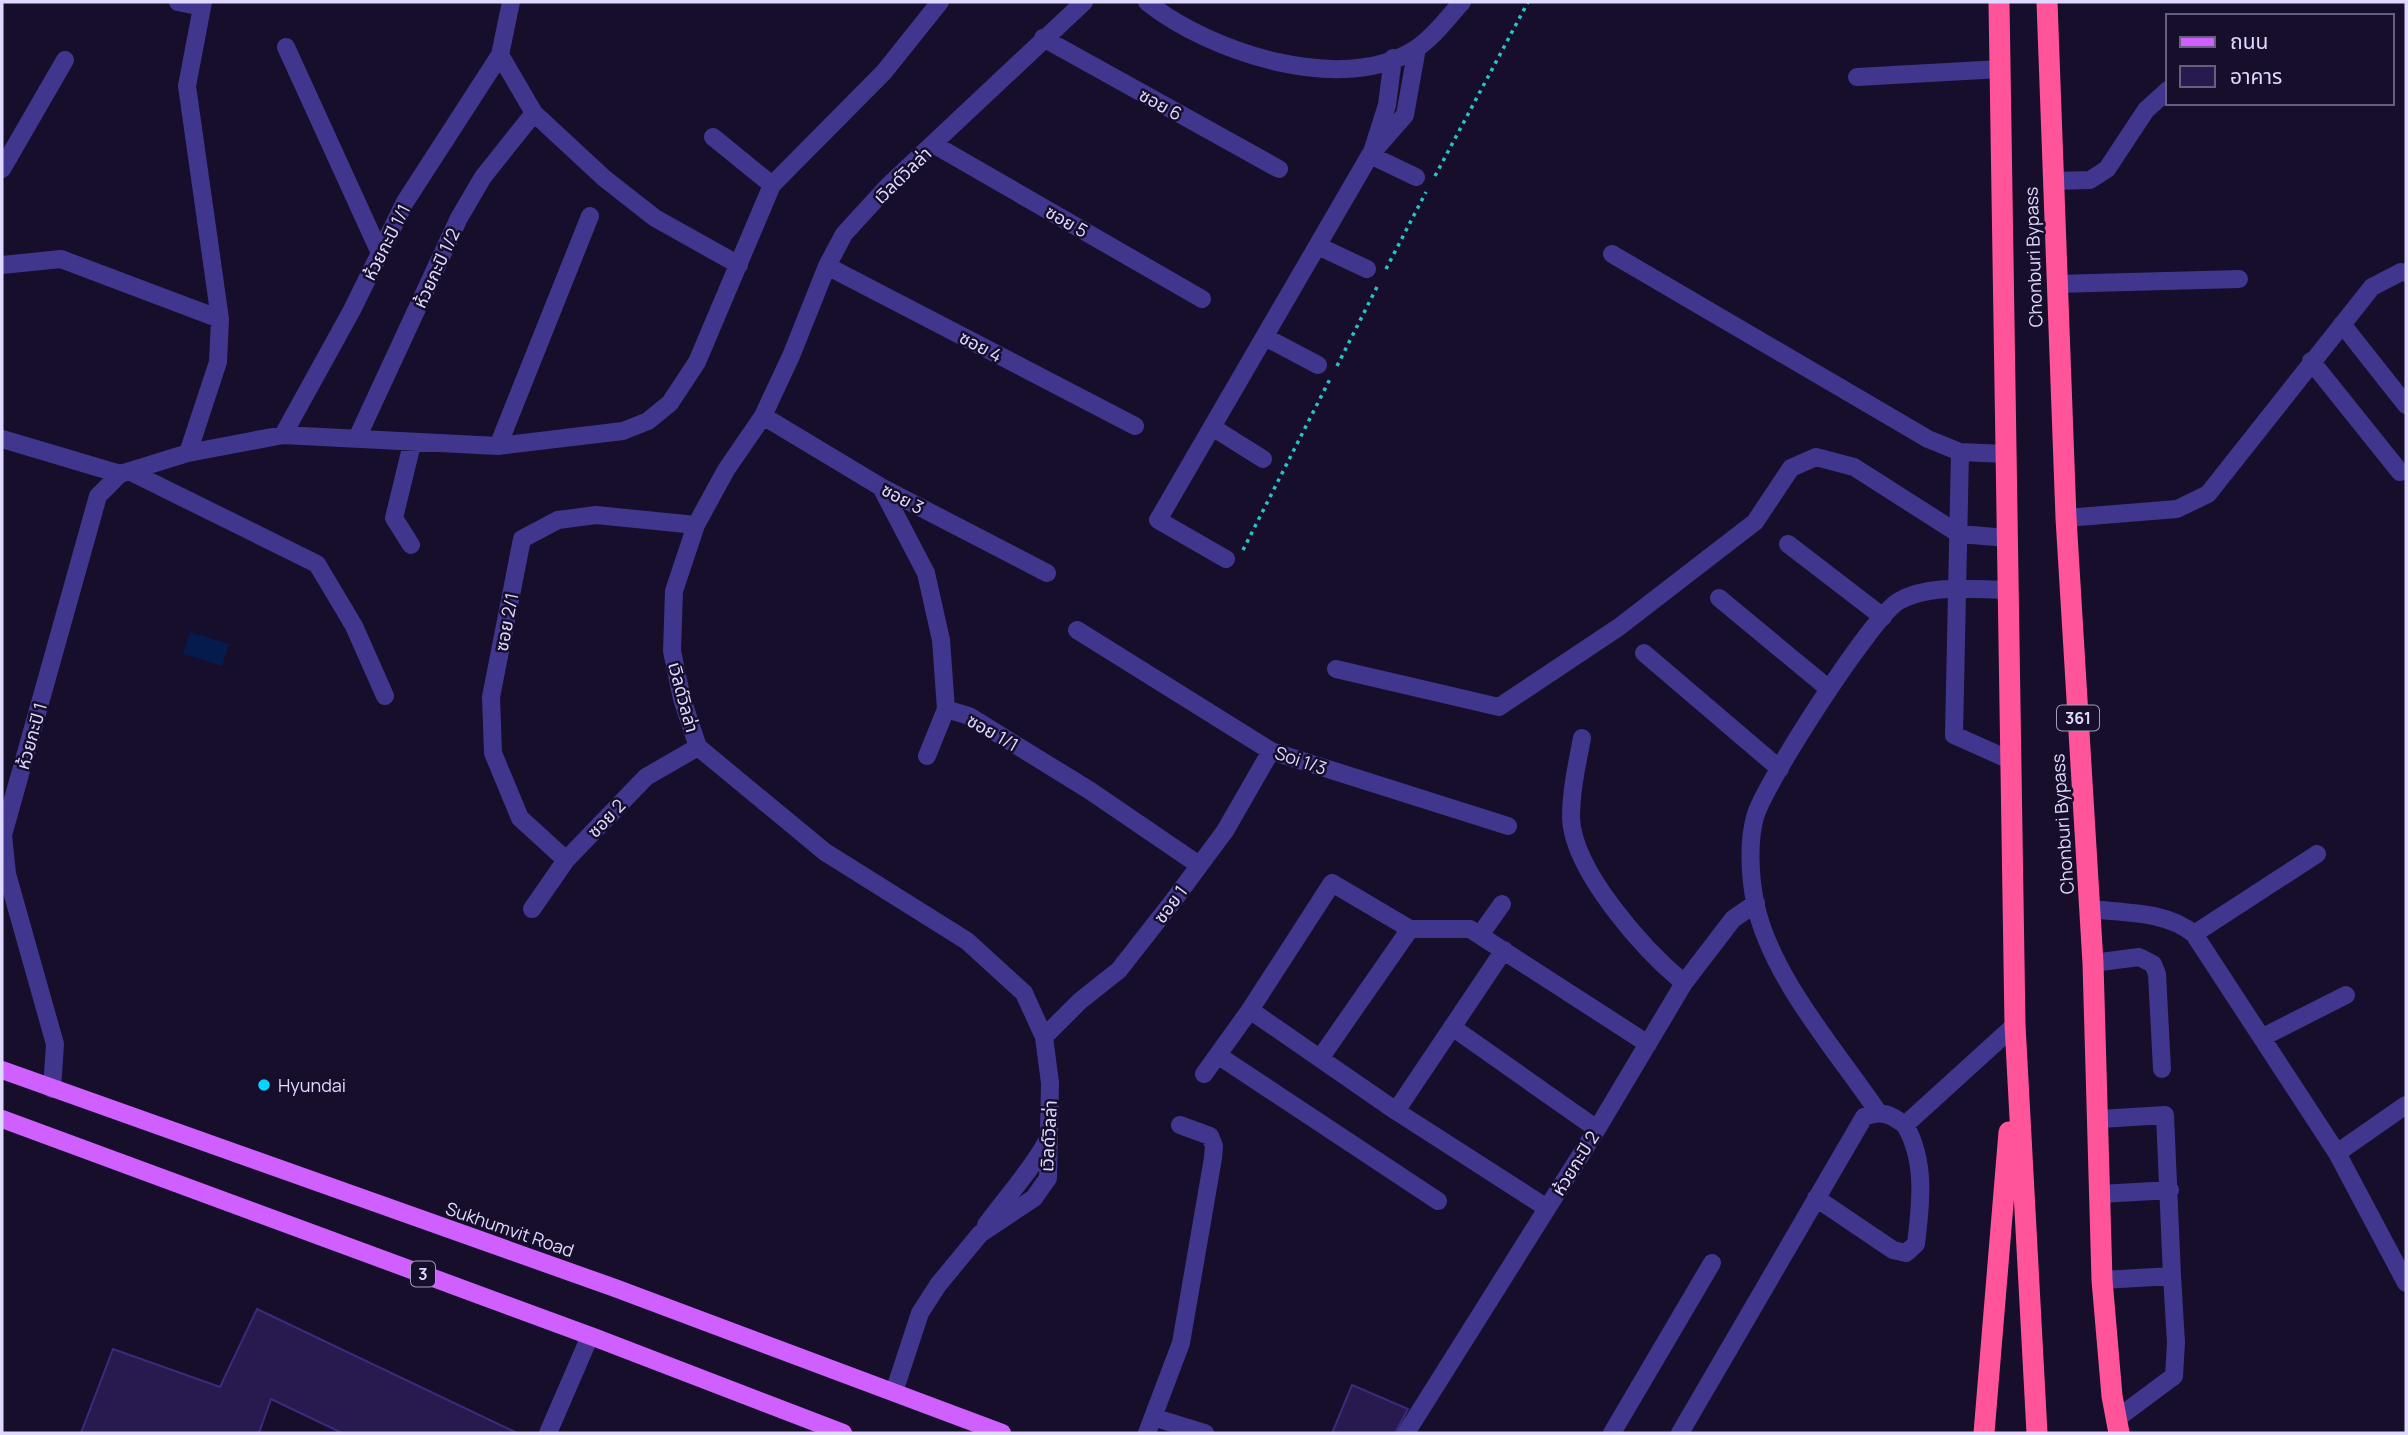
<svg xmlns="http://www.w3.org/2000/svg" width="2408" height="1435" font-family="Manrope,'Noto Sans Thai',sans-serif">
  <rect width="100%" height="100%" fill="#160e2b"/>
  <path fill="#061b4d" d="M190,632L229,644L222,666L183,654Z"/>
  <path fill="#28194e" stroke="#3f297c" stroke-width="2" d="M257,1309L517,1433H342L271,1399L259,1433H81L113,1349L220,1387Z
    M1352,1385L1408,1409L1395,1433H1332Z"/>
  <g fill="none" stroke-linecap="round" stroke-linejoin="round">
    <path stroke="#26c4c6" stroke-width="3.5" stroke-dasharray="3.5 5" stroke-linecap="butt" d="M1435,176L1528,2
      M1386,269L1426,192
      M1337,366L1378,285
      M1243,550L1330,379"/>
    <path stroke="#40368e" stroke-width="18" d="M178,2L202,7
      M511,2L500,55L534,113L604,178L655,218L739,265
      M1147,2C1209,52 1344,97 1417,48C1435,36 1448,17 1462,2
      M1043,38L1279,169
      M286,47L380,253
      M1857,77L2001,69
      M713,137L772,185
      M933,144L1202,299
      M1373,149L1387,105L1393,58
      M1370,155L1416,177
      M2,169L65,60
      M2053,181L2090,180L2107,169L2146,110L2168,90
      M1318,246L1367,269
      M1612,254L1928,439L1960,452L2006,454
      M2,265L61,259L220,319
      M827,266L1135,426
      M2056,284L2239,279
      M2342,324L2406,405
      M1265,337L1318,365
      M2311,361L2400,472
      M763,416L881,487L1047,573
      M1212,427L1263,459
      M283,435L352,310L405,202L500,55
      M358,436L459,218L483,177L534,113
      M2,439L120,474L188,453L283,435L498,446L623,431L648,421L670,403L697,362L772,185L884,72L940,2
      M498,446L590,216
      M1960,452L1954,735L2012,761
      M188,453L218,362L220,319L187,86L203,2
      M131,472L317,564L354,626L385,696
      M881,487L926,573L941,640L946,709L969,716L1089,790L1199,865
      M2066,518L2177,509L2208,494L2372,287L2401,272L2406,273
      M1788,544L1883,617
      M411,545L394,518L412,444
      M1226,559L1158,520L1370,155L1405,115L1417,48
      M1719,598L1829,689
      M1077,630L1271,751L1508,826
      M1644,653L1780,769
      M1336,669L1499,707L1619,627L1755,522L1791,468L1816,457L1854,467L1959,534L2008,538
      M1582,738C1577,764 1571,791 1571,818C1573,871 1644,950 1684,983
      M927,756L946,709
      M566,860L520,818L493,753L491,697L522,539L558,520L596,515L696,525
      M532,909L566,860L646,777L698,747
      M2090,909C2125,913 2166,911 2194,934L2337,1153L2406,1105
      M2194,934L2317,854
      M1480,935L1502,904
      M2093,963L2139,957L2153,964L2157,974L2162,1069
      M1452,1027L1597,1129
      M1044,1037L1080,1001L1119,970L1173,901L1225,831L1271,751
      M2263,1037L2346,995
      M1219,1056L1438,1201
      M1321,1057L1410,929
      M1204,1074L1250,1010
      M52,1089L55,1044L7,874L3,835L98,496L120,474
      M1396,1111L1504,950
      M1878,1112C1836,1050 1770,976 1755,902C1750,876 1748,843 1755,817C1763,786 1872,616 1899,601C1930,583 1974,590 2009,590
      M2100,1119L2165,1115L2172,1276L2102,1280
      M2337,1153L2406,1283
      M2101,1194L2170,1190
      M1816,1198L1893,1250L1906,1253L1916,1244C1921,1203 1926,1161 1905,1125
      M1547,1208L1396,1111L1250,1010L1332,883L1410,929H1470L1648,1044
      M986,1225C1006,1197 1031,1171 1047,1141
      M894,1392L920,1313L938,1285L980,1234L1034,1198L1048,1178L1050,1083L1044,1037L1024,993L967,941L825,852L698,747L682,699L672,651L674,591L696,525L726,470L763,416L791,356L827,266L844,234L888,186L1084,2
      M1156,1418L1205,1433
      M2115,1420L2174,1376L2176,1343L2172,1276
      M548,1433L590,1336
      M1147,1433L1181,1343L1213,1158L1214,1146L1210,1136L1180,1125
      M1406,1433L1597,1129L1684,983L1733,919L1756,903
      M1612,1433L1712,1263
      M1680,1433L1864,1117C1882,1110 1890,1114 1905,1125L2015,1025"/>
    <path stroke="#cf60ff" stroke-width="18" d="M2,1070L615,1288L1002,1433
      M2,1119L596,1338L843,1433"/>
    <path stroke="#ff5499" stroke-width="21" d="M1999,2L2015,1025L2037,1433
      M2047,2L2066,518L2093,963L2102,1280L2112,1396L2119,1433
      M1984,1433L2009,1132"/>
  </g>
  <circle fill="#05d4ff" stroke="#160e2b" stroke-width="2.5" cx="264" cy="1085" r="7"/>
  <g text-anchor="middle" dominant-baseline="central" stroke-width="5" stroke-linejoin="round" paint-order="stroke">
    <g fill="#160e2b" stroke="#a39cbf" stroke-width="2">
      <rect x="2057" y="705.5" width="42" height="25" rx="5"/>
      <rect x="411" y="1261.5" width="24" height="25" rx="5"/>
    </g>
    <g font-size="16" font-weight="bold" fill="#e0d9ff">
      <text x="2078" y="718">361</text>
      <text x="423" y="1274">3</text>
    </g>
    <g font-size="18" fill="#e0d9ff" stroke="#160e2b">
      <text transform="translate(1161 104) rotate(29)">ซอย 6</text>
      <text transform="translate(902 175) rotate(-44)">เวิลด์วิลล่า</text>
      <text transform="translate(1067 221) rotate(30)">ซอย 5</text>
      <text transform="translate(386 242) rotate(-63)">ห้วยกะปิ 1/1</text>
      <text transform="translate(2033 257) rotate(-92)">Chonburi Bypass</text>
      <text transform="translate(436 268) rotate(-65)">ห้วยกะปิ 1/2</text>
      <text transform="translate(981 346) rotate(28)">ซอย 4</text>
      <text transform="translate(903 498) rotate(28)">ซอย 3</text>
      <text transform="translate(506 622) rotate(-79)">ซอย 2/1</text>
      <text transform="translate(684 697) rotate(75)">เวิลด์วิลล่า</text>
      <text transform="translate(993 732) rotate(30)">ซอย 1/1</text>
      <text transform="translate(31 736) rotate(-74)">ห้วยกะปิ 1</text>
      <text transform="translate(1301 760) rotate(19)">Soi 1/3</text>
      <text transform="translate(606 818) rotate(-46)">ซอย 2</text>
      <text transform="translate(2062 824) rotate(-94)">Chonburi Bypass</text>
      <text transform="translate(1170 904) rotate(-53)">ซอย 1</text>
      <text transform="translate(1048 1136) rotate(-87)">เวิลด์วิลล่า</text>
      <text transform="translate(1575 1163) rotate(-58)">ห้วยกะปิ 2</text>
      <text transform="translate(510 1229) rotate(19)">Sukhumvit Road</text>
    </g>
    <g font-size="18" fill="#e0d9ff" stroke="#160e2b" text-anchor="start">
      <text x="278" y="1085">Hyundai</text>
    </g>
  </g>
  <rect width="2408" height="1435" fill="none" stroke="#e0d9ff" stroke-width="7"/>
  <rect x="2166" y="14" width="228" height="91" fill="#160e2b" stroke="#675f80" stroke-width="2"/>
  <rect x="2180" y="37" width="35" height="10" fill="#cf60ff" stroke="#675f80" stroke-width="2"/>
  <text x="2230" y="49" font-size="21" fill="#e0d9ff">ถนน</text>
  <rect x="2180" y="66" width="35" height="21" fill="#28194e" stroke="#675f80" stroke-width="2"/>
  <text x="2230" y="84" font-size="21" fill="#e0d9ff">อาคาร</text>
</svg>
